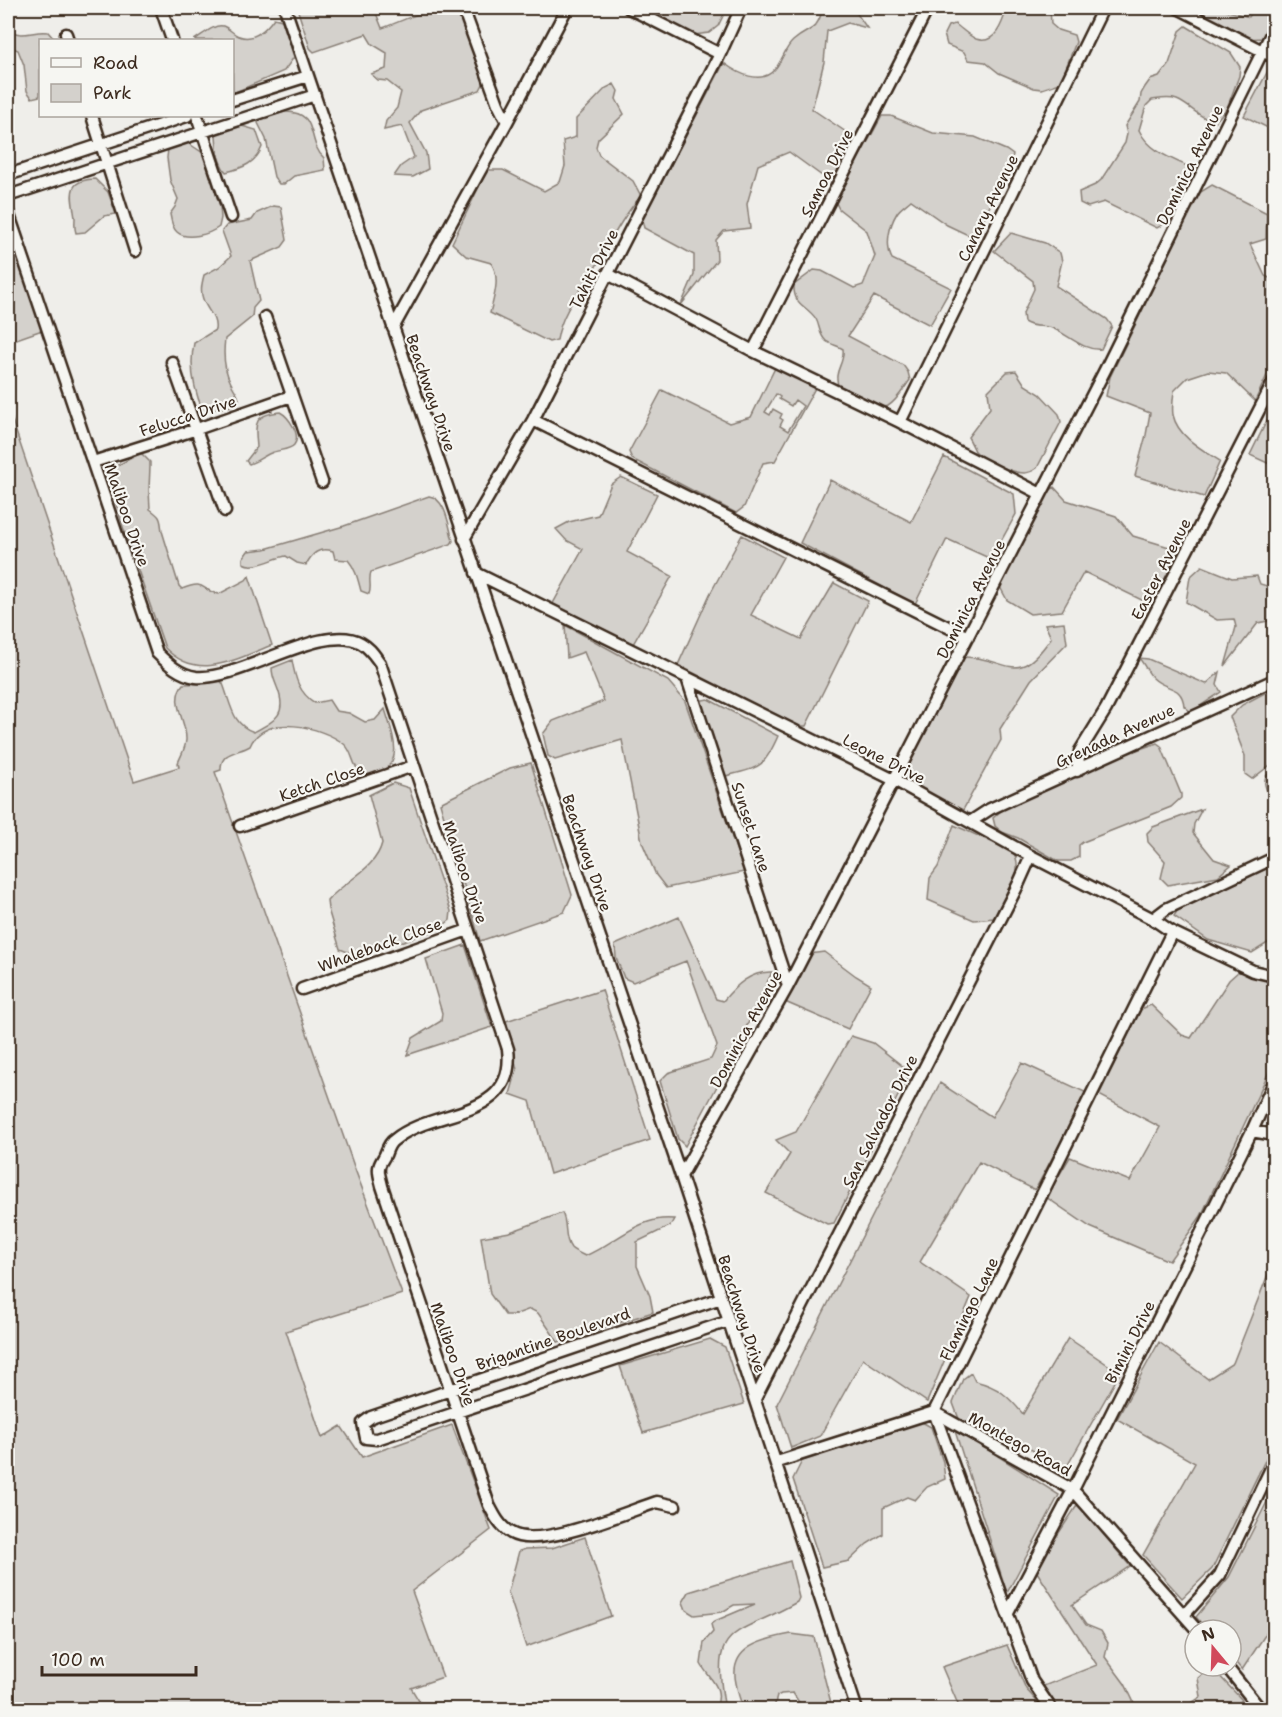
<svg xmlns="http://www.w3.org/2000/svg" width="1282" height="1717" font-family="'Shantell Sans',sans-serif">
  <rect width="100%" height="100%" fill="#efeeea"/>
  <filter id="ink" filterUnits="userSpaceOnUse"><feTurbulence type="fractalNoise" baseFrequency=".0167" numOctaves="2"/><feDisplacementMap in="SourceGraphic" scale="12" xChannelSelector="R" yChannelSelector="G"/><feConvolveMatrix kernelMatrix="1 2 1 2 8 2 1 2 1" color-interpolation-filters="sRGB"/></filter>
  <g filter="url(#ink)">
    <path fill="#d4d1cc" stroke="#887e75" stroke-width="1.5" fill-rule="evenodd" d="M297,8H374L382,28C401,22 440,1 458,9L484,82L480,90L421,110L410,123L426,153L428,169L413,177L394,176L401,166L414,157L402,126L384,130L386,121L397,108L401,92L387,81L378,80L371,74L386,69L387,53L372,44L366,34L314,52L310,48Z
      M636,8H727L718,26L709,33L694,35Z
      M823,8H853L867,28L848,23L827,31L824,62L812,109L849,134L841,168L829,181L789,152L758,165L747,204L750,228L724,231L716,240L717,260L681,305L694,275V255L644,228L642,220L724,63C737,73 761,86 775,69C782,61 785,48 793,41C810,26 816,34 823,8Z
      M1007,8H1050L1051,24L1058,30L1074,35L1076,42L1060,83L1042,89L1034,88L999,73L985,62L968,60L964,52L947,45L944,34L948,26L955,24C961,28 969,36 976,39C996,46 1003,21 1007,8Z
      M1202,8H1218L1249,17L1255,8H1274V15L1263,38L1246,39L1196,13Z
      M274,18L282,20L294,57L284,71L233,93L232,40H194C202,36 213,24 223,26C229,28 233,34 239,36C254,42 266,29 274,18Z
      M1186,26L1231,53L1240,67L1239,76L1227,108L1215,122C1200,119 1191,106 1177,100C1169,97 1160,99 1152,100L1146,106L1139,130C1149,152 1175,160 1196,170L1180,193L1164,224L1157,228L1104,202L1088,207L1080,203L1079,192L1095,185L1101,180L1125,143L1127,134L1125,126L1140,102L1141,94L1145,87L1150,80L1159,77L1169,64L1180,31Z
      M8,28C20,40 32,30 48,32L55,40H40V96L32,98L27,91L24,65L18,50L8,46Z
      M1271,65L1274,68V131L1244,116Z
      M614,84L618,91L616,99L624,114L598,139L596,147L599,155L633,181L641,196C621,218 609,245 594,270C578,294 562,311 557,340L549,342L490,313C494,297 501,277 491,263L466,256L452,243L487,170H503L544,191L560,182L565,166L563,141L576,137V119L606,88Z
      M285,112C320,111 306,142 324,158L325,170L294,176L284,184H279L274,177L266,139L258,123L259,119Z
      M882,116H891L933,133L975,137L1006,150L1013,155L978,232L970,236L947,225L911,200C907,204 900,208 897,213C889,226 885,245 892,259L951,288L930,325L874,296L848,336L903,365L908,372L910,380C904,388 897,401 888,406C877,411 850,393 839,388C832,370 845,365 843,349C838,346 830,344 826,341C819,335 820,326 816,319C807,305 793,306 794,285L814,270L822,271L854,288L863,285L875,256L867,231L839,209L835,201Z
      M235,124L256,130L262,147C256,163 243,168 226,172C217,161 217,148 216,135L218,131Z
      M185,141L203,153L220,206L221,218L219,227C210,234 187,241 177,232C172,228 171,220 170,214L175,207L178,199L170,180L167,158L168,149Z
      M95,179L108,192L116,214L104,216L85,232L76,233C74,227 75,223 75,218C72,196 65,180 95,179Z
      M1212,185L1267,213L1266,239L1250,244L1265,276L1274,280V360L1255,401L1226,373L1208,371L1187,378L1174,391C1173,398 1172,408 1173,415C1178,437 1203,450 1220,461L1204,497L1135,476L1146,435L1150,413L1106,396L1110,377L1199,193Z
      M8,203L48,328L8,342Z
      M273,206L281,207L287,240L282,247L250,261L259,301L253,308L252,317L225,339C223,354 224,370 231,383C234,390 238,393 239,400L232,406L203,411C193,388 189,367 194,343L215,330C217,317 207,311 203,299C200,291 202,283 204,275L219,267L231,256L222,231L227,225L252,220L257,213Z
      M1011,233L1045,243L1060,253L1062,261L1056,286L1107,319L1112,326L1101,349C1083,351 1069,335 1052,328C1042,324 1035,329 1024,322L1023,313L1034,289L1033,281L994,251Z
      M775,368L815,388L775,461L763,463L744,507L736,513L632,459L629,452L662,390L729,423L751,417ZM776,394L780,397L779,399L791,406L795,400L803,406L788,431L780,426L783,420L780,418L782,414L773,409L770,415L765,412Z
      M1016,371L1025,385L1040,394L1059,414L1061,422L1037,468C1033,471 1030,473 1024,473C1013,473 982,460 975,451C973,447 971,442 968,437L990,408L988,391L1007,372Z
      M1274,406V466L1250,455Z
      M8,408L134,781L179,767L178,763C181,755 185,750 186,740C187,721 169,702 183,684L211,683L219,679L223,684C231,704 232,725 254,732C276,720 288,714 277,687C274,679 272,676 272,668L292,660C295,678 299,693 315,703L329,700L336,711L349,713L365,722L375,720L385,709C391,730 407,763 377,773C371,775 365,776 360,772C352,765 353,751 344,744C323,727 264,712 250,746C239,753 220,751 221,770L215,772L356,1172L402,1294L286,1331L322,1438L341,1426L362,1457L452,1425L491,1530L412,1591L443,1677L411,1688L424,1709H8Z
      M280,412C288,416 302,435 294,445C290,450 277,450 271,453C263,456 257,462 249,464L246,461L257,447C255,423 253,415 280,412Z
      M141,453L150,462V466L149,490L150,509C162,518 160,518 162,531L179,586L182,589C207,579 200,591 219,594L246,580L249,576L272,645C236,659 198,682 165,648L122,524L110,483L109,475L114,467Z
      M944,457L1014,494L1016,514L991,559L947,539L915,604L800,543L830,480L911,522Z
      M621,477L657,494L627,552L672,576L633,644L550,609L583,549L566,540L556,529L569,522L598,515L611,484Z
      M1054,487L1066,500L1116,516L1133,536L1179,550L1152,605L1084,572L1062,611L1030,614L1007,600L999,585L1043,498Z
      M429,496C446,498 449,527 453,541L451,544L371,572C368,579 372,587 369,594L361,591C358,580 356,569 348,560L335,559L333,551C319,547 312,553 306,565L297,563L286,556C273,558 255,570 243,563V558L248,551L265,549L344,526Z
      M742,535L783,557L751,615L801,639L834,583L868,601L806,726H797L678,665L710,594Z
      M1202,566L1232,578L1257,576L1260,584L1274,588V620L1258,623L1225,666L1236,627L1234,619L1217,620L1186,602L1190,577Z
      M1064,622L1067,643L1031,680L1000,729L1001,740L963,810L907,783L905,773L963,657C1008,656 1015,690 1051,638L1045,624Z
      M565,625L668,681L685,701L744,872L666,888L656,875L642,842L622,740L555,760L548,756L543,734L553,721L604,701L584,652L567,658Z
      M1139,658L1148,659L1206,684L1220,672L1217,685L1221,692L1191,712L1184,706C1182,684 1166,691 1153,678C1148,673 1144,664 1139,658Z
      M1274,688V762L1252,779L1245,774V756L1230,717L1242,705Z
      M708,699L778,736C763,770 759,767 726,776L697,701Z
      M1157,743L1161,746L1181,794V798L1171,807L1083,842L1079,845V857L1071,861H1058L1018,838L1002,832L995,826L993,818L1002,810L1117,757Z
      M531,763L572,895L564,912L480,941L440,803L510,768Z
      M1274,770V804C1267,791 1257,778 1274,770Z
      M393,783L409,788L451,911L450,920L437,930L357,956L340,949L328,909L327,901C344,881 376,869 382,843L369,795Z
      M1202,809L1194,824L1193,833L1214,859L1231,865L1218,876L1168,885L1161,878L1165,861L1148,842L1147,833L1153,827Z
      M954,825L1012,851C1028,870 1003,900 994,918L974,920L928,900L930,878L938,867Z
      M1274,865V939L1252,953L1208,940L1174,916L1177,911Z
      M679,917L716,999L723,1001C736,985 751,971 772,972L730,1062L685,1146L678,1139L660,1081L668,1073L711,1059L717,1046L686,961L633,982L624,978L616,957L615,945Z
      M465,945L492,1027L407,1055L413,1038L441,1021L442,1013L426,959Z
      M824,952L856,976L871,985L848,1029L785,1002L809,954Z
      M1239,971L1274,982V1061L1201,1216L1169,1261L1090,1227L1046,1197L1070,1157L1130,1181L1160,1127L1099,1095L1141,1009L1151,1005L1182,1035L1191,1038L1229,980Z
      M602,990L650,1140L550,1174L530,1101L510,1094L517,1070L506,1021Z
      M851,1036L873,1043L910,1072L834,1223L827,1224L766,1193L790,1154L776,1140L796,1132Z
      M1022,1063L1087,1093L1035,1190L979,1162L920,1262L971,1297L927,1402L863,1359L820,1436L791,1448L777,1404L940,1083L992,1117Z
      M562,1213C568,1223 563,1238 571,1248C574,1251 581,1254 585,1256C615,1244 639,1215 674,1219L670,1226L637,1242V1266L650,1296L653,1312L558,1342L538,1313L530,1309L514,1315H505L490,1294L481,1237L510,1232Z
      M1274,1259V1442L1212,1569L1182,1598L1143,1555L1195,1463L1117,1419L1159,1342L1208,1379L1233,1363Z
      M1068,1338L1120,1373L1066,1468L1013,1440H1005L997,1434L971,1430L959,1419L953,1403L963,1379L971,1373L975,1381C999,1387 1008,1396 1023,1414Z
      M710,1339L725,1347L744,1404L643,1433L620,1366Z
      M920,1421L931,1427L943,1462L945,1479L927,1487L915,1500L907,1497L883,1508V1534L867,1544L849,1561L822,1567L793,1479L802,1461Z
      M954,1428L1059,1495L1007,1593Z
      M1274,1488V1624L1273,1623L1242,1670L1231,1657V1630H1207L1196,1617L1229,1577Z
      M1078,1504L1130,1566L1072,1605L1086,1625L1101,1631L1108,1643L1105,1657L1125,1684L1137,1709H1056L1041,1687L1097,1665L1035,1569Z
      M585,1537L611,1616L526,1647L508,1592L519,1551L526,1549L552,1548Z
      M790,1561L799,1598L797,1602C735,1638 709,1622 725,1709H716C724,1686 711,1682 701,1664L704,1642L713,1632L711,1624L715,1621L755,1604L734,1605L722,1612L694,1615L686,1610L683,1602L689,1592Z
      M791,1634L814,1637L831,1703L815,1707H802L793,1693L781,1694L777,1696L775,1704L777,1709H745C739,1702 738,1692 736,1683C728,1647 763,1639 791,1634Z
      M1007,1645L1026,1689L1044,1709H960L942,1667Z
      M1215,1671L1242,1700L1233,1709H1182L1201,1697L1198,1678L1205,1672Z"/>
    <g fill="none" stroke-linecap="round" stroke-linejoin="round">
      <g stroke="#3b2a1e" stroke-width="15">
        <path id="minor" d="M161,8L172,40
          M285,8L681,1176L857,1710
          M463,8L498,104L507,122
          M629,8L720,54
          M1178,8L1274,57
          M66,34L68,40
          M232,100L308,76
          M92,116L135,251
          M197,116L231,217
          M8,175L187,116
          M8,196L315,95
          M8,212L157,653C168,664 180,675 196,677C241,681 323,621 361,643C370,648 374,655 380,663L508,1049C517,1121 433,1107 394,1140C389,1143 387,1150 385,1155C383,1159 379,1164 379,1168C378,1173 381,1181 382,1186L489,1505C494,1515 500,1527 511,1533C539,1550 626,1512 657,1502L675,1506
          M608,274L753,351L900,422L1041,494
          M265,317L322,482
          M393,328L507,122L567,8
          M753,351L928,8
          M172,362L225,511
          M533,420L968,637
          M900,422L1103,8
          M93,462L197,429L291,396
          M464,539L533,420L720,54L741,8
          M476,573L894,780L1031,856L1153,919L1172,932L1253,971L1274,976
          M687,678L788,986
          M1077,771L1080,751L1106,709L1274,381
          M970,822L990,809L1274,680
          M240,826L413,766
          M1153,919L1166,909L1274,858
          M302,989L468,930
          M1252,1131L1274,1135
          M681,1176L788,986L894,780L1105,370L1274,28
          M721,1298L371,1417L363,1423L366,1438L377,1439L729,1321
          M755,1399L1018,885L1031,856
          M777,1462L934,1412L1073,1490L1197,1630
          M1008,1613L1073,1490L1252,1131L1274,1082
          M1184,1615L1220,1575L1274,1462
          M1226,1666L1261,1710
          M1052,1710L1032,1681L934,1412L1172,932"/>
      </g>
      <use href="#minor" stroke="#f6f6f2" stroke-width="10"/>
    </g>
  </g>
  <g text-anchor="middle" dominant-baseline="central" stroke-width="4.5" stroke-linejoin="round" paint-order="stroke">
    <g font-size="16" fill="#3b2a1e" stroke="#f6f6f2">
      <text transform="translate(1190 165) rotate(-64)">Dominica Avenue</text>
      <text transform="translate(827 173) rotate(-63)">Samoa Drive</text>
      <text transform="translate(988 208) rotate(-64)">Canary Avenue</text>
      <text transform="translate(594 269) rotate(-63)">Tahiti Drive</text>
      <text transform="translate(431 393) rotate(71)">Beachway Drive</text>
      <text transform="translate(188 416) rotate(-18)">Felucca Drive</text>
      <text transform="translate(127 515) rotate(71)">Maliboo Drive</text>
      <text transform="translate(1161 569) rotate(-63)">Easter Avenue</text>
      <text transform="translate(971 599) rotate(-63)">Dominica Avenue</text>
      <text transform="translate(1115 736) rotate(-25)">Grenada Avenue</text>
      <text transform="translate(884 759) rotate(27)">Leone Drive</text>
      <text transform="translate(322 782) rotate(-19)">Ketch Close</text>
      <text transform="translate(751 827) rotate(72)">Sunset Lane</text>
      <text transform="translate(587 853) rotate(71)">Beachway Drive</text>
      <text transform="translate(465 872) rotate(71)">Maliboo Drive</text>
      <text transform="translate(380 945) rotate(-20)">Whaleback Close</text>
      <text transform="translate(746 1029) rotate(-61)">Dominica Avenue</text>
      <text transform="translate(880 1121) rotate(-63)">San Salvador Drive</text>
      <text transform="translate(969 1309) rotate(-64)">Flamingo Lane</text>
      <text transform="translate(742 1314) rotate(72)">Beachway Drive</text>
      <text transform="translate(553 1339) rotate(-19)">Brigantine Boulevard</text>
      <text transform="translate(1130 1342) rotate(-63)">Bimini Drive</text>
      <text transform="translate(453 1354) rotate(71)">Maliboo Drive</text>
      <text transform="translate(1020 1444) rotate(29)">Montego Road</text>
    </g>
  </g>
  <rect width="1282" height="1717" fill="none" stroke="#f6f6f2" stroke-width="30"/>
  <rect x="15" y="15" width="1252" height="1687" fill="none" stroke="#3b2a1e" stroke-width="2" filter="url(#ink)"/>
  <rect x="39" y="39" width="195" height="78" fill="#f6f6f2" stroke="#aba49d" stroke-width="1.5"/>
  <rect x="51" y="58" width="30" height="9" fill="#f6f6f2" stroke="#aba49d" stroke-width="1.5"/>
  <text x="93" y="69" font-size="18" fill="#3b2a1e">Road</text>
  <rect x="51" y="84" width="30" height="18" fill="#d4d1cc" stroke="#aba49d" stroke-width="1.5"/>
  <text x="93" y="99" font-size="18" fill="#3b2a1e">Park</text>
  <g transform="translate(1213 1648) rotate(341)"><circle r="28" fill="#f6f6f2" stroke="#aba49d" stroke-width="1.5"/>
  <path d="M0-4.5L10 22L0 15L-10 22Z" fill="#d1495b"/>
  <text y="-9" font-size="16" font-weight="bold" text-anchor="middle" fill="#3b2a1e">N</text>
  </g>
  <path d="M42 1666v9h154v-9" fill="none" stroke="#3b2a1e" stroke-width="3"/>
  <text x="51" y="1666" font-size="18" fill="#3b2a1e" stroke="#f6f6f2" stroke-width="4.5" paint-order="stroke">100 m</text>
</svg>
